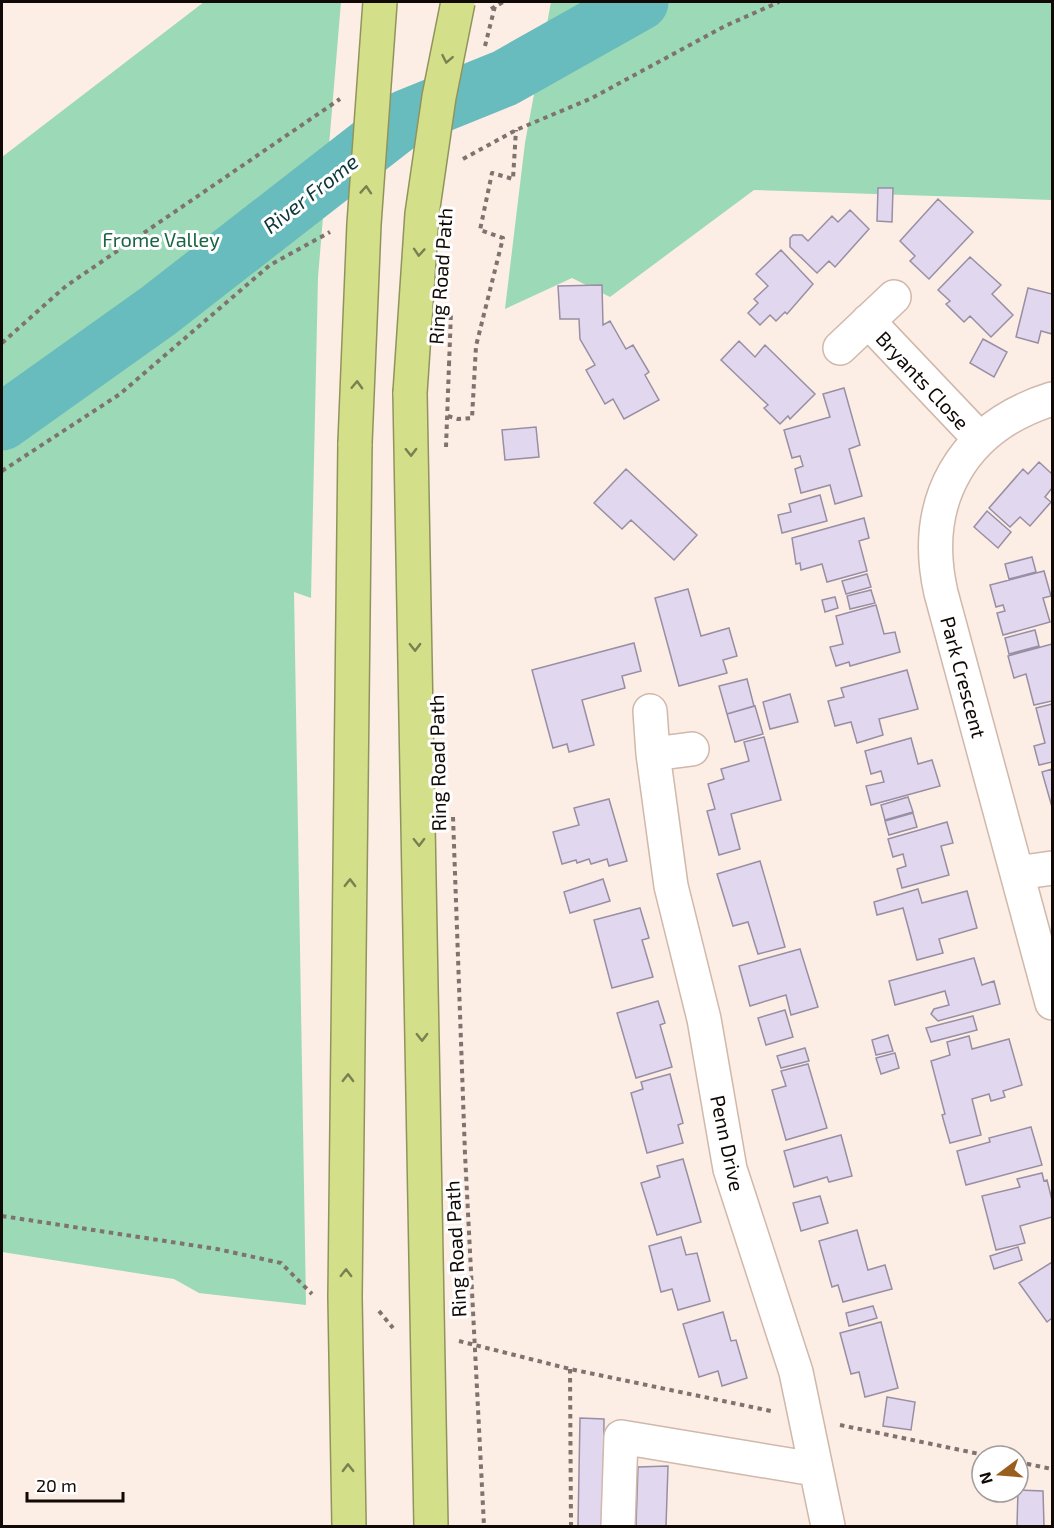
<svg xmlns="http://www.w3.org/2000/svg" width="1054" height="1528" font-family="'Exo 2',sans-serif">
  <rect width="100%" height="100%" fill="#fcede5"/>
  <path fill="#9bd9b7" d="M204,2H341L318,277L311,598L294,592L306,1305L199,1293L174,1279L2,1252V157Z
    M551,2H1052V200L754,190L610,297L572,278L505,309L525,143Z"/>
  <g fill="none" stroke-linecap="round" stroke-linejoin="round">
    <path stroke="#68bcbd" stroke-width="57" d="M2,422L158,311L406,118L505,78L640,2"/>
  </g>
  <path fill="#e1d7ee" stroke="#998fa4" stroke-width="1.5" d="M878,188H893L892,222L877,221Z
    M938,199L973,232L929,279L910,261L915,256L900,241Z
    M850,210L869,229L835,267L829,261L817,273L790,247V238L793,235H802L808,241L832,216L838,222Z
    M781,250L813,284L787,314L785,312L776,321L770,315L760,325L748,313L758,303L754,299L768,286L756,274Z
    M970,257L1001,285L992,294L1013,315L991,337L970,316L964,322L946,304L950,301L938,290Z
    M602,285L603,325L610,321L626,349L633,345L649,372L645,375L659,400L624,419L613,399L605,404L586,370L595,365L580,339L579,319H560L558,286Z
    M1028,288L1052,294V334L1041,331L1038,343L1016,337Z
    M983,339L1007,352L994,377L970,363Z
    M739,341L755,357L765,345L815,394L790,419L788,416L780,424L764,408L768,405L721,360Z
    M844,388L860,445L849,449L862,496L835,504L830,485L801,493L795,469L803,466L800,456L792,458L784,430L830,417L823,394Z
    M536,427L539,457L505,460L502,430Z
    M1039,462L1052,474V488L1045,497L1051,502L1030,526L1020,517L1010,527L989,508L1023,469L1028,474Z
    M626,469L697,535L674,560L631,520L622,529L594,503Z
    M820,495L827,521L782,533L778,515L791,512L789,504Z
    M987,511L1011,532L998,548L974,527Z
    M864,518L869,538L859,541L867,571L827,582L822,564L801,570L800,563L796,564L792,538Z
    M1032,557L1036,572L1009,579L1005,564Z
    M1044,571L1051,596L1043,598L1050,622L1003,635L997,613L1005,611L1003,605L996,607L990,585Z
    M867,574L871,587L846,594L842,581Z
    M688,589L701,636L729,628L737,656L723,660L727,673L679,686L655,598Z
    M871,590L875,603L850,609L847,596Z
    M835,597L838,608L825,612L822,600Z
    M876,605L884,634L895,632L900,652L850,666L849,662L836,666L830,647L843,644L836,616Z
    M1035,630L1039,646L1009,654L1005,638Z
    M634,643L641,671L622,676L625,688L582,700L594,745L569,752L567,744L553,748L532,670Z
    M1052,644V701L1034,705L1026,674L1014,678L1008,656Z
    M907,670L918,709L879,719L883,735L857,743L851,722L835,726L828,701L844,697L841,688Z
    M747,679L754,706L727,714L719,686Z
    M790,694L798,722L770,729L763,702Z
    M1052,704V762L1039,765L1034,746L1045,743L1036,708Z
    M755,706L763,734L735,742L727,714Z
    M764,737L781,800L731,814L740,849L719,855L707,811L715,809L708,784L724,779L721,769L749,761L744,742Z
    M911,738L918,764L932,760L940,786L871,805L866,786L884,782L881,771L871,774L865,751Z
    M1052,769V807L1042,772Z
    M908,797L913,812L885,820L881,805Z
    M609,799L627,861L609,866L607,859L591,864L589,859L577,863L576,860L562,864L553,832L579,825L574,808Z
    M913,813L917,827L889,835L885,821Z
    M947,822L953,843L941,846L949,875L902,888L897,869L906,866L903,854L893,857L888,839Z
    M760,861L785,947L758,954L748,922L733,926L717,874Z
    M603,879L610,901L570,913L564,892Z
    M918,889L922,903L967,891L977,928L939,939L943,953L917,960L903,908L877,915L874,902Z
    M640,908L649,938L642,940L653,977L612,988L594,920Z
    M800,949L818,1007L791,1015L786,995L750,1006L739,966Z
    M974,958L982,985L994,981L1000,1004L938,1021L931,1014L934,1009L949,1005L945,991L895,1005L889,981Z
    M658,1001L665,1023L660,1025L672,1067L636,1078L617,1013Z
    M785,1010L793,1037L766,1045L758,1018Z
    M973,1016L977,1030L931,1042L926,1028Z
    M888,1035L893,1051L876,1055L872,1040Z
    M969,1036L972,1049L1009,1039L1022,1085L1003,1091L1005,1097L991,1101L989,1094L972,1099L981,1135L950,1143L942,1115L945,1114L931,1061L950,1055L947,1042Z
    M805,1048L809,1061L781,1068L777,1056Z
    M895,1053L899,1068L881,1074L876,1058Z
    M808,1064L827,1128L786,1140L772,1090L786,1086L781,1071Z
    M670,1074L683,1123L678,1125L683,1143L647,1153L631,1093L643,1089L641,1082Z
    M1031,1127L1042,1165L966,1185L957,1151L990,1142L989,1138Z
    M841,1135L852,1176L829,1182L827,1177L794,1187L784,1151Z
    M683,1159L701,1222L657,1235L641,1183L660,1177L657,1166Z
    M1042,1173L1044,1181L1047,1180L1052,1200V1217L1020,1226L1025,1243L996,1250L982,1196L1020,1187L1017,1179Z
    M820,1196L828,1223L801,1231L793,1203Z
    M857,1230L868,1270L885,1265L892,1289L843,1302L838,1285L832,1287L819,1241Z
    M681,1237L686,1255L697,1253L710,1301L678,1310L672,1289L661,1292L649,1246Z
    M1018,1247L1022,1260L994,1269L990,1256Z
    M1052,1262V1318L1047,1322L1019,1283Z
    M873,1306L877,1318L849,1326L846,1313Z
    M723,1312L731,1341L736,1340L747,1378L722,1386L718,1371L699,1377L683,1324Z
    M881,1322L898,1388L865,1397L859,1372L851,1374L840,1333Z
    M887,1397L915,1402L911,1430L883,1426Z
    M580,1418L604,1419L603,1526H578Z
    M668,1466L666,1526H636L638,1467Z
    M1018,1490L1043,1491L1044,1526H1017Z"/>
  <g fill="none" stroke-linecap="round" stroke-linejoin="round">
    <g stroke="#d0b8ab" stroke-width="36">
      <path id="minor" d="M868,321L979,438
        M840,348L894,297
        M1052,399C962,427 920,501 941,593L1052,1003
        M650,711L653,754L671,886L704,1019L730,1169L796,1372L828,1526
        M653,754L692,749
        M1017,873L1052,868
        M618,1526L621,1437L814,1469"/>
    </g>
    <g stroke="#90945c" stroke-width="36">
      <path id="highway" d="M410,393L431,1526
        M349,1526L345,1297L355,443"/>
    </g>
    <path stroke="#7e736e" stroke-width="4" stroke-dasharray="4.5 4.5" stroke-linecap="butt" d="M491,9L503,2
      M463,159L516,130L592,98L725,26L779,2
      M2,343L66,286L340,99
      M448,416L458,419L472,418L476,346L503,238L480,230L492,173L513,179L516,130
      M446,447L449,365
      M2,471L120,394L270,265L330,232
      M453,817L465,1154L484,1526
      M2,1216L217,1249L281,1263L312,1294
      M379,1311L393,1328
      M459,1341L570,1369L771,1411
      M570,1369L571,1526
      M840,1425L989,1456
      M1018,1462L1052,1469"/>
    <use href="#minor" stroke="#fff" stroke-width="33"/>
    <use href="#highway" stroke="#d4df8a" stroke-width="33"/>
    <g stroke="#90945c" stroke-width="36" stroke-linecap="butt">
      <path id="highway-bridge" d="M410,393L422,214L439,97L458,2
        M355,443L364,224L380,2"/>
    </g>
    <path stroke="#7e736e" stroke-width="4" stroke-dasharray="4.5 4.5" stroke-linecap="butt" d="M485,46L496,2
      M449,365L451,312"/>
    <use href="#highway-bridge" stroke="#d4df8a" stroke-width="33"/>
  </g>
  <defs><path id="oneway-chevron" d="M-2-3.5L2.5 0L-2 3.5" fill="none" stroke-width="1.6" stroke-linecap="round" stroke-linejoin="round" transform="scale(1.5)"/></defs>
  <g stroke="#7c7f4f">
    <use href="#oneway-chevron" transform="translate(447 59) rotate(101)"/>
    <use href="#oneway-chevron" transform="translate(366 190) rotate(-86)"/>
    <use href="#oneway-chevron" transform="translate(419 252) rotate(94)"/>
    <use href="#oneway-chevron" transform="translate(357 385) rotate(-88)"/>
    <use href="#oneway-chevron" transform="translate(411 452) rotate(89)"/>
    <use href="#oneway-chevron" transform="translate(415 647) rotate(89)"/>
    <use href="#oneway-chevron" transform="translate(419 842) rotate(89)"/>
    <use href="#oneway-chevron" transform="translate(350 883) rotate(-89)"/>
    <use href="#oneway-chevron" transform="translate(422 1037) rotate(89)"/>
    <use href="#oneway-chevron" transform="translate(348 1078) rotate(-89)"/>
    <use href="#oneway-chevron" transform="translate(346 1273) rotate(-89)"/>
    <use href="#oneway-chevron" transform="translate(348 1468) rotate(-91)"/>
  </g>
  <g text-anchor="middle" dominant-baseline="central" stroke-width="6" stroke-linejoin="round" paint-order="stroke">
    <g font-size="20" fill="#1b6545" stroke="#fff">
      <text x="161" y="239">Frome Valley</text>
    </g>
    <g font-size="20" fill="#110906" stroke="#fff">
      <text transform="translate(440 276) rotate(-86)">Ring Road Path</text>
      <text transform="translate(923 380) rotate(47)">Bryants Close</text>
      <text transform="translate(964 677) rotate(75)">Park Crescent</text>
      <text transform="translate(437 763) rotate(-91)">Ring Road Path</text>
      <text transform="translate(728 1143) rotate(78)">Penn Drive</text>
      <text transform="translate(455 1249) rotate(-93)">Ring Road Path</text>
    </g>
    <g font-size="21" font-style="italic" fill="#0c3637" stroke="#fff">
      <text transform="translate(310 193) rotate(-38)">River Frome</text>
    </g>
  </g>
  <rect width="1054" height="1528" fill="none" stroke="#110906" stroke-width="6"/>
  <g transform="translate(1000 1474) rotate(254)"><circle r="28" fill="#ffffff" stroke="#a09d9b" stroke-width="1.5"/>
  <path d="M0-4.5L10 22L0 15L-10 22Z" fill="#9a5f1f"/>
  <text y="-9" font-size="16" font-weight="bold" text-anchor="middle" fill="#110906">N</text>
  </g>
  <path d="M27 1492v9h96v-9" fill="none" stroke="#110906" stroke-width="3"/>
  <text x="36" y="1492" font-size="18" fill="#110906" stroke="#ffffff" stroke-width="4.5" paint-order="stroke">20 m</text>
</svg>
